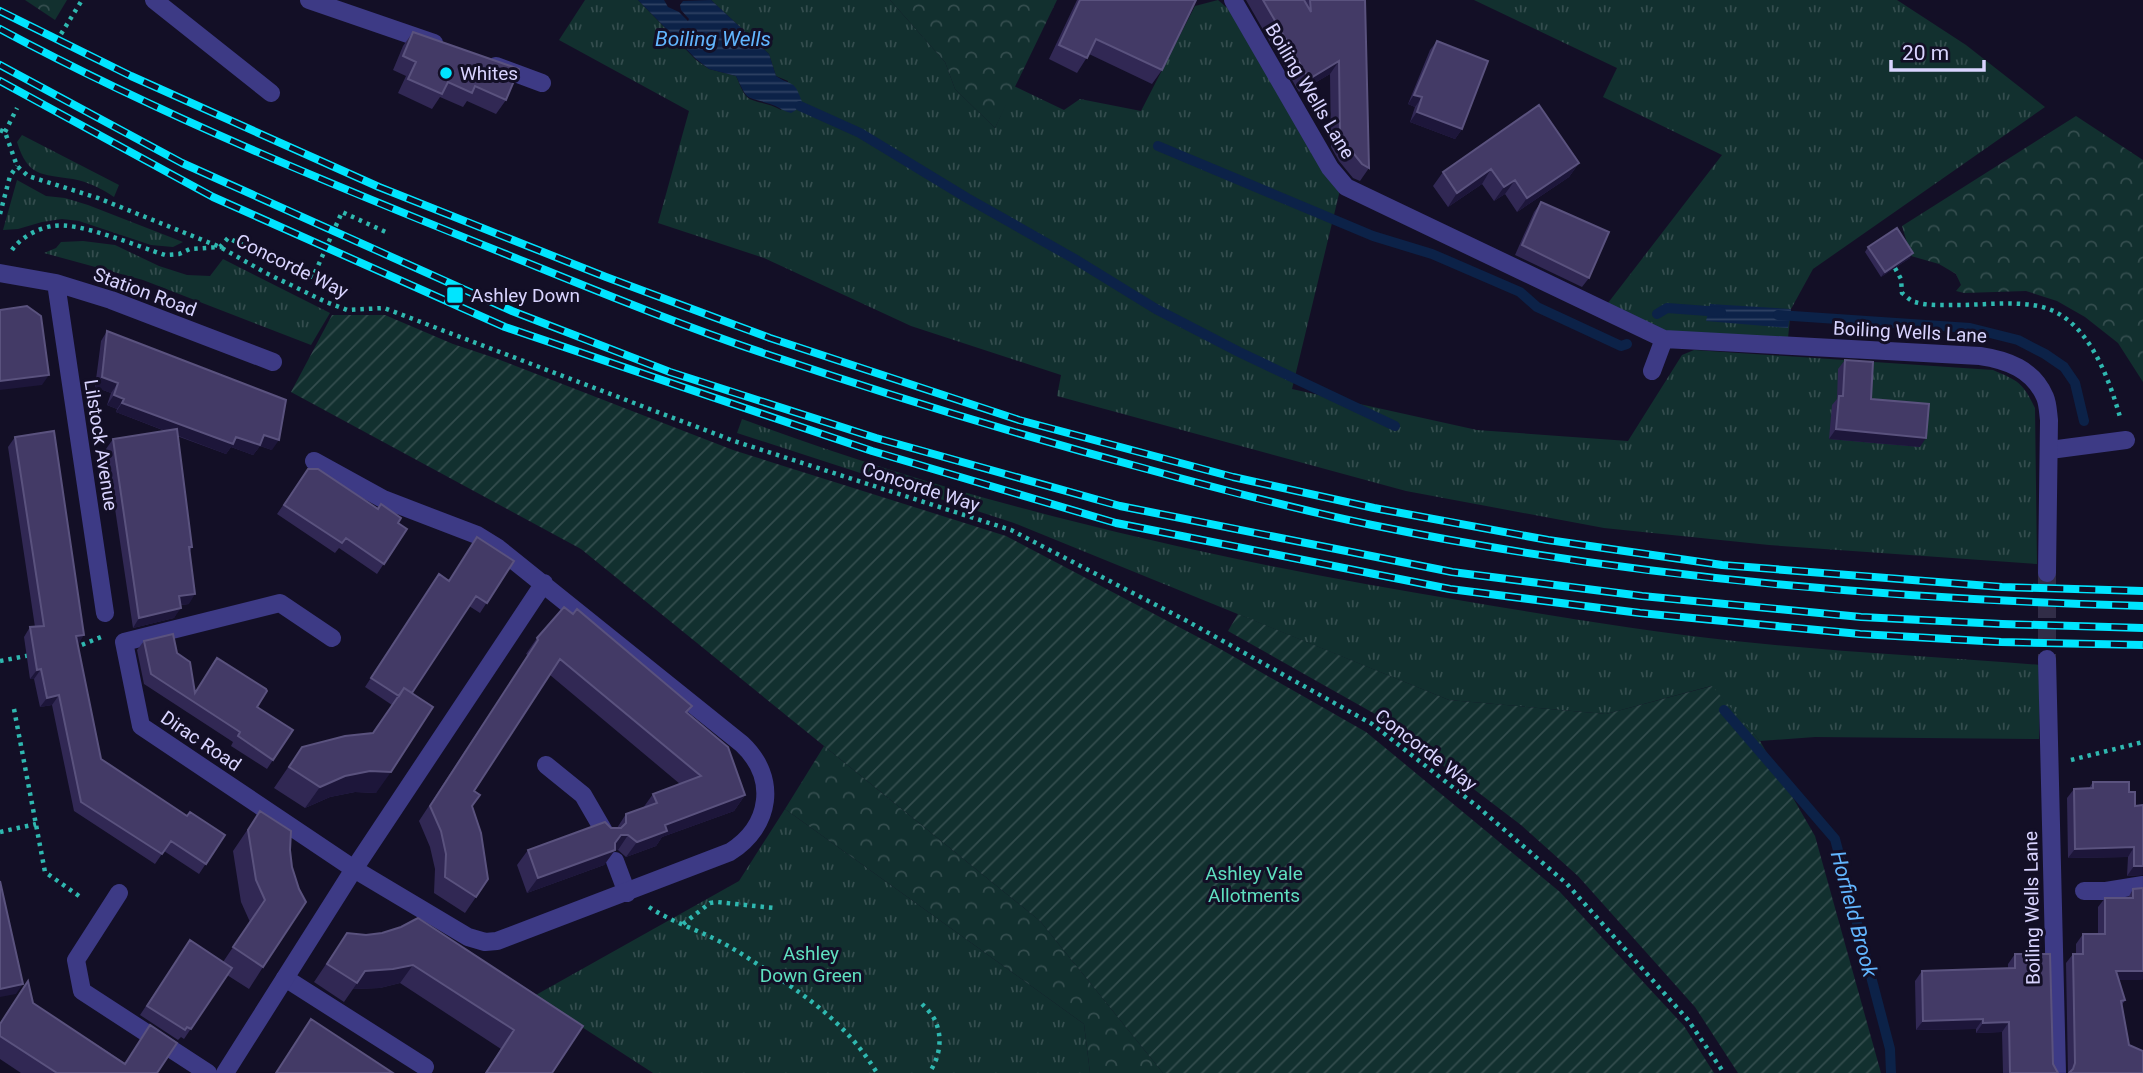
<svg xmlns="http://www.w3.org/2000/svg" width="2143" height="1073" font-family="Roboto,sans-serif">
  <defs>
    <pattern id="grass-tufts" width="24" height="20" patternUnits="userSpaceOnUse" patternTransform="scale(1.75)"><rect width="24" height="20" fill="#12302f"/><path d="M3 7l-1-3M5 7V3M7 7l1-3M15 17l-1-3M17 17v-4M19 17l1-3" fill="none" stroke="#344d4e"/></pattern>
    <pattern id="forest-crowns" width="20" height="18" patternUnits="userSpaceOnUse" patternTransform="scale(1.75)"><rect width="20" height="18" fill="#12302f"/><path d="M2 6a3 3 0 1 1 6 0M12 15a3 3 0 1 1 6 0" fill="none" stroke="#344d4e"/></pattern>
    <pattern id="garden-furrows" width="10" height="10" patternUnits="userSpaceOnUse" patternTransform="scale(1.75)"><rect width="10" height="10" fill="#12302f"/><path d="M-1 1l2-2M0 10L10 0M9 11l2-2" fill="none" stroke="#344d4e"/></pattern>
    <pattern id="water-rules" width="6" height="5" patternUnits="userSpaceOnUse" patternTransform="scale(1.75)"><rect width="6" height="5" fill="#0c2248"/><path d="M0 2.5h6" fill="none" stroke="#2f4163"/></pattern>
  </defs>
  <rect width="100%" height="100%" fill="#130f26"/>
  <path fill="url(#grass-tufts)" d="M585,0H638L696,60L709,69L736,76C739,82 742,92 747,97C754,103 770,103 781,110L788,81L776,76L769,54L711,0H890L945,62L955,89L995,128L1014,86L1064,110L1080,99L1141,111L1195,6L1218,0L1233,13L1340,190L1292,389L1477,430L1628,441L1682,355L1694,350L1993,370C2019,381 2023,383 2035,408L2037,564L1769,545L1604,528L1406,491L1057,396L1061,375L911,326L764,258L658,223L689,111L559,40Z
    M1474,0H1897L1966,45L2045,107L1813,269L1791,309L1788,338L1667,332L1608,303L1722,155L1603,97L1617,68Z
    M22,135L119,185L114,197C101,188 88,182 73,179C41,174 28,177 17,142Z
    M17,180L46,196L65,198L88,205L183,242L173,247L151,245L79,221L62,219L42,222L18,229L3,230Z
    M83,241L115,245L159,266L187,275L210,276L223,259L330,313L311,345L143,280L44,253L56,248L61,242Z
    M742,419C975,506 1219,561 1464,601C1554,616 1644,631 1735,641C1836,652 1939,657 2040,665L2039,739L1815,737L1760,741L1711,686L1606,714L1449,700L1014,523L737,433Z
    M785,809L1084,1024L1090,1073H653L534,996L739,881Z"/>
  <path fill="url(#forest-crowns)" d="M25,0H67L55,20Z
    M890,0H1057L995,128L955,89L945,62Z
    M2076,116L2143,160V382L2118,343L2085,317L2057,301L2026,291L1964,293L1956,291L1961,285L1956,274L1939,264L1911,256L1902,226Z
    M824,746L1040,921L1163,1073H1090L1084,1024L785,809Z"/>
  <path fill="url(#garden-furrows)" d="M332,315H385L453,344L495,358L733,450L1006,536L1215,646L1366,732L1560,892L1684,1026L1714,1073H1163L1040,921L581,549L291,392Z
    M1238,614L1449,700L1606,714L1712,686L1760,741L1815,836L1881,1073H1738L1695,1007L1578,876L1521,825L1375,714L1228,631Z"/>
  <path fill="url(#water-rules)" d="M638,0H664L668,7L679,12L688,21L689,19L681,10L680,5L683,1L711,0L769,54L776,76C792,87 794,78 802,102L796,110L791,113C782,111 778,106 770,104C744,95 749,103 736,76L709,69L696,59Z
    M1710,304L1791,309L1788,328L1706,321Z"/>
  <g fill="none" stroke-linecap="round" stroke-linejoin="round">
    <path stroke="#0c2248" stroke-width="10" d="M800,106L860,133L967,198L1073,258L1156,309L1239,352L1395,426
      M1158,146L1373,236L1432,254L1520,292L1537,307L1621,346L1627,344
      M1657,314L1667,308L1721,312
      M1778,315L1970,328L2018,340L2045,354L2064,367L2075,383L2084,421
      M1724,710L1835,839L1890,1049L1891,1073"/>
    <path stroke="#312d47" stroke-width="18" stroke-dasharray="18 9" stroke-linecap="butt" d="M2047,573V659"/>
    <path stroke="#2fb8b0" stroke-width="4.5" stroke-dasharray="3.5 5" stroke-linecap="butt" d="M61,34L82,0
      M0,130L5,132L17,166L28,176L98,198L220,247L266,273L326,302L347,310L384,308L734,441L1011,530L1187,621L1372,724L1478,807L1567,884L1688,1020L1724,1073
      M5,132L17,108
      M0,214L10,176L17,166
      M12,250C20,238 38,228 53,226C78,221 139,247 165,255L179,254L190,249L220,247L228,238L313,277L342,212L388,233
      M1895,268L1901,279L1902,293C1906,296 1910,301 1915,302C1927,306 1944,305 1957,305C1984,305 2012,301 2038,306C2086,315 2108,375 2120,417
      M74,648L101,637
      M0,661L31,655
      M14,709L45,872L79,896
      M2071,760L2143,742
      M0,832L36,824
      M649,907C670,921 695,929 717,940C735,949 751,960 768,971C811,999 850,1028 877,1073
      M683,924L710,903L717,902L774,908
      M922,1004C927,1009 934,1016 936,1023C943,1039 939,1059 929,1073"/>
    <path stroke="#3d3a85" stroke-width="18" d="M154,0L271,93
      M309,0L434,43
      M496,66L542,83
      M2050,450L2126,440
      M546,765L583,795L605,833
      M615,861L627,893
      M119,893L76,960L82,991L208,1073
      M285,978L425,1067"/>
    <path stroke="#3d3a85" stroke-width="18" d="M1233,0L1330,168L1346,187L1664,339L1980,356C2007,360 2033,369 2045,397C2048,404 2048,413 2049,420L2047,573
      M0,273L56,283L111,300L273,362
      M56,283L105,613
      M1652,371L1664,339
      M314,461L383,499L477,535L498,548L742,744C778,778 771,826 730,852L497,941L485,942L468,937L354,869L141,726L124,642L280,603L332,638
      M2047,659L2057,1073
      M2084,891H2106L2143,885
      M225,1073L354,869L544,583"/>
    <g stroke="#00e5ff" stroke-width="8">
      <path id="rail" d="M0,11L131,76L379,187L606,277L770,338L1019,420L1233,477L1374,508L1548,540L1722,565L2002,587L2143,591
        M0,29C162,116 333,185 503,253C590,288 677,324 766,354C891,396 1016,434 1143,468C1219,489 1295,509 1372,525C1626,577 1885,599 2143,606
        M0,65L182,163L512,311L670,372L876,438L1120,506L1452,572L1642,596L1861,617L2002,624L2143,628
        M0,81L213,197L505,327L872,451L1116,523L1450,589L1640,613L1860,634L2001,642L2143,645"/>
    </g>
    <use href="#rail" stroke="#130f26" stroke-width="5" stroke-dasharray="16" stroke-linecap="butt"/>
  </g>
  <path fill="#312854" d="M1077,0H1196L1162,70L1152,84L1089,54L1077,73L1049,59Z
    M1246,0H1365L1369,168L1360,181L1353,178L1339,161L1331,147L1330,74L1299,92Z
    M413,32L506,100L496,114L467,101L463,107L440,97L432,109L398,93L406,76L393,70L403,46Z
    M1437,41L1462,129L1455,139L1410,122L1415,107L1408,104L1430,50Z
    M1579,163L1569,177L1517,212L1505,194L1494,201L1482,184L1448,207L1433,186L1443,172Z
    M1541,202L1589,278L1582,287L1515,255L1534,212Z
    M1868,247L1910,258L1881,277L1865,252Z
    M107,331L272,450L260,446L253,455L231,447L226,454L177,436L192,547L190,551L189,604L181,605L174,618L133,628L106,449L113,439L165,431L116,412L117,409L107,405L111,393L95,387L101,341Z
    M1845,360L1871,399L1920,447L1829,439L1832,405L1837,399L1838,369Z
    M15,437L77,645L101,759L187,816L225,835L199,874L164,851L155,864L74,811L52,705L40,707L34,679H30L24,637L30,627H35L8,447Z
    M308,469L407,529L377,574L339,548L335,553L277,514Z
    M514,561L480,613L469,606L412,693L376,793L355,792L330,797L305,808L274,788L302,747L373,734L392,705L365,687L432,584L448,581Z
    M537,638L692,706L687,713L745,795L734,811L662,837L656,846L626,857L618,850H615L604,865L527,893L517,865L528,850L611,828H617L626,814L643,808L653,794L680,784L550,675L474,791L472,806L476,897L465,913L434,893L435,869L430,847L419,821L528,655L526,654Z
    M144,641L177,653L195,692L257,707L293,730L267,769L231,746L233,742L144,684L137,650Z
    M2093,782L2129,792L2135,806L2143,805V875L2127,876L2128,857L2068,858L2067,798L2074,789L2089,788Z
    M260,811L291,831L263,967L249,989L227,975L184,1039L181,1037L178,1040L140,1015L190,940L223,962L250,922L241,902L233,851Z
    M2133,889L2142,980H2119L2125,1000L2122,1005L2129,1045L2143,1051L2068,1073L2066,963L2073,954H2076V944L2083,934H2098V907L2105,898H2128Z
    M418,918L552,1073H485L501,1049L400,983L380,988L353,989L344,1002L314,982L347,933L366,935L382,933L401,927Z
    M2015,954L2053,1064L2058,1073H2003L2002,1032L1976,1033V1029L1916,1030L1915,981L1922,971L2008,968V964Z
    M28,981L33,1003L125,1063L150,1025L157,1073H21L0,1059V1023Z"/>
  <path fill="#1d163a" d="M1339,61L1330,74L1299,92L1309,79Z
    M1414,95L1422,97L1415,107L1408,104Z
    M1417,112L1462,129L1455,139L1410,122Z
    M1579,163L1569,177L1517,212L1527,198Z
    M1491,169L1482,184L1448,207L1457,193Z
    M1515,180L1505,194L1494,201L1504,187Z
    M1913,253L1910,258L1881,277L1885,272Z
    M49,375L42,385L0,390V381Z
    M102,377L118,383L111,393L95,387Z
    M114,395L124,399L117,409L107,405Z
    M122,403L236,437L264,435L279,440L272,450L260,446L253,455L231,447L226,454L116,412Z
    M1836,429L1926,438L1920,447L1829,439Z
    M195,594L189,604L172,606L179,596Z
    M181,608L174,618L133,628L139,618Z
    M84,635L78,645L76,636Z
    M41,669L34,679H30L37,670Z
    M59,695L52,705L40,707L47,698Z
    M370,771L391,772L376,793L355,792L330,797L305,808L320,787L345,776Z
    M745,795L734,811L662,837L656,846L626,857L637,842L665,825Z
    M621,835H628L618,850H615L604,865L527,893L538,878Z
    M2134,847L2128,857L2068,858L2075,849Z
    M2134,866H2143V875L2127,876Z
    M413,965L400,983L380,988L353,989L365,971Z
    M2116,971H2143V979L2142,980H2109Z
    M23,984L16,994L0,997V989Z
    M1983,1019L1976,1029L1916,1030L1923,1021Z
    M2009,1022L2002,1032L1976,1033L1983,1023Z"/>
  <path fill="#433a66" stroke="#5a527e" stroke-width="2" d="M1080,0H1196L1162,70L1096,39L1087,58L1059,45Z
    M1263,0H1304L1311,12L1310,0H1365L1369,168L1362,164L1349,148L1340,133L1339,61L1309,79Z
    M413,32L519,69L506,100L475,86L472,93L448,82L442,94L408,79L416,62L403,56Z
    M1437,41L1488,61L1462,129L1417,112L1422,97L1414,95Z
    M1539,105L1579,163L1527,198L1515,180L1504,187L1491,169L1457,193L1443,172Z
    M1541,202L1609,232L1589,278L1522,245Z
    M1897,228L1913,253L1885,272L1868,247Z
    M27,306L41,316L49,375L0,381V310Z
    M107,331L286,400L279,440L264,435L260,445L236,437L233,444L122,403L124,399L114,395L118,383L102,377Z
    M1845,360L1873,362L1871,399L1929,404L1926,438L1836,429L1839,396H1843Z
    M177,429L192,547H189L195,594L179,596L181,608L139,618L113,439Z
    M54,431L84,635L76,636L101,759L187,816L190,812L225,835L206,864L171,841L162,854L81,802L59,695L47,698L41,669L37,670L30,627L44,626L15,437Z
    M308,469H318L378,509L381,504L401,518L398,523L407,529L384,564L346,538L342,543L284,505Z
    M477,537L514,561L487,603L476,596L412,693L404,688L399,696L371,678L439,574L449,581Z
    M564,607L573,614L577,609L692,706L686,712L728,747L745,795L665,825L667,831L637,842L628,835H621L615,843V850L538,878L528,850L605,822L611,828H621L626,823V814L657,803L653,794L701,776L560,659L474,791L480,795L472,806L481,833L488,879L476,897L445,877L446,854L441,831L430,806L538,640L537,638Z
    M173,634L177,653L190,662L195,693L217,658L266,689L267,691L257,707L293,730L273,760L238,736L240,732L151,674L144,641Z
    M404,688L433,707L391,772L370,771L345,776L320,787L289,767L302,747L345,736L373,733Z
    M2093,782H2129V792H2135V806L2143,805V866H2134V847L2075,849L2074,789L2093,788Z
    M260,811L291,831L290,850L292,867L299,889L306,902L263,967L233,947L265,900L256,880L248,830Z
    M0,881L23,984L0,989Z
    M2143,888V971H2116L2125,1000L2121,1001L2129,1045L2143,1051V1073H2069L2073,1069L2075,1063L2073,954H2083V934H2105V898H2133V889Z
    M418,918L583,1026L552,1073H486L514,1030L413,965L393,969L365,971L357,983L327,964L347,933L366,935L382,933L401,927Z
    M190,940L232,968L191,1029L187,1027L185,1030L147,1006Z
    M2015,954H2050L2053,1064L2058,1073H2010L2009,1022L1983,1023V1019L1923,1021L1922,971L2015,968Z
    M28,981L33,1003L125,1064L150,1025L177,1043L157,1073H57L0,1036V1024Z
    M311,1019L393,1073H276Z"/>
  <g fill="#00e5ff" stroke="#130f26" stroke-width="2.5">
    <circle cx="446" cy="73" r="7"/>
    <rect x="446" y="286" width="18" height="18" rx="3.5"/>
  </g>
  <g text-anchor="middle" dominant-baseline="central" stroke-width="6" stroke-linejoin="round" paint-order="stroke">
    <g font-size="19" fill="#d9d4ff" stroke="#130f26" text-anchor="start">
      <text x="460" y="73">Whites</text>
      <text x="471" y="295">Ashley Down</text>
    </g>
    <g font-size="19" fill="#d9d4ff" stroke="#130f26">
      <text transform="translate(1310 91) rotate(59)">Boiling Wells Lane</text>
      <text transform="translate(292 266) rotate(26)">Concorde Way</text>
      <text transform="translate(145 292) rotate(20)">Station Road</text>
      <text transform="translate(1910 332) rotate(3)">Boiling Wells Lane</text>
      <text transform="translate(101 445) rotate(81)">Lilstock Avenue</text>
      <text transform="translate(921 487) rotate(18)">Concorde Way</text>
      <text transform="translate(201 741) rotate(34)">Dirac Road</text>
      <text transform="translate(1426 750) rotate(37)">Concorde Way</text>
      <text transform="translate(2032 908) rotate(-91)">Boiling Wells Lane</text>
    </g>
    <g font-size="19" fill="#5fe0c0" stroke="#130f26">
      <text x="1254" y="873">Ashley Vale<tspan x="1254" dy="22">Allotments</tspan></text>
      <text x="811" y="953">Ashley<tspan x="811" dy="22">Down Green</tspan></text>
    </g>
    <g font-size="21" font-style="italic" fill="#62b6ff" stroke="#130f26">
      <text x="713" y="39">Boiling Wells</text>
      <text transform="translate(1854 914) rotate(75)">Horfield Brook</text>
    </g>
  </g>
  <path d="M1891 60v10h93v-10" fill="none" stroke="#d9d4ff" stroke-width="3.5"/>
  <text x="1902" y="60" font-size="21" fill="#d9d4ff" stroke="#130f26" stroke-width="5" paint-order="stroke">20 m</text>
</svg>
